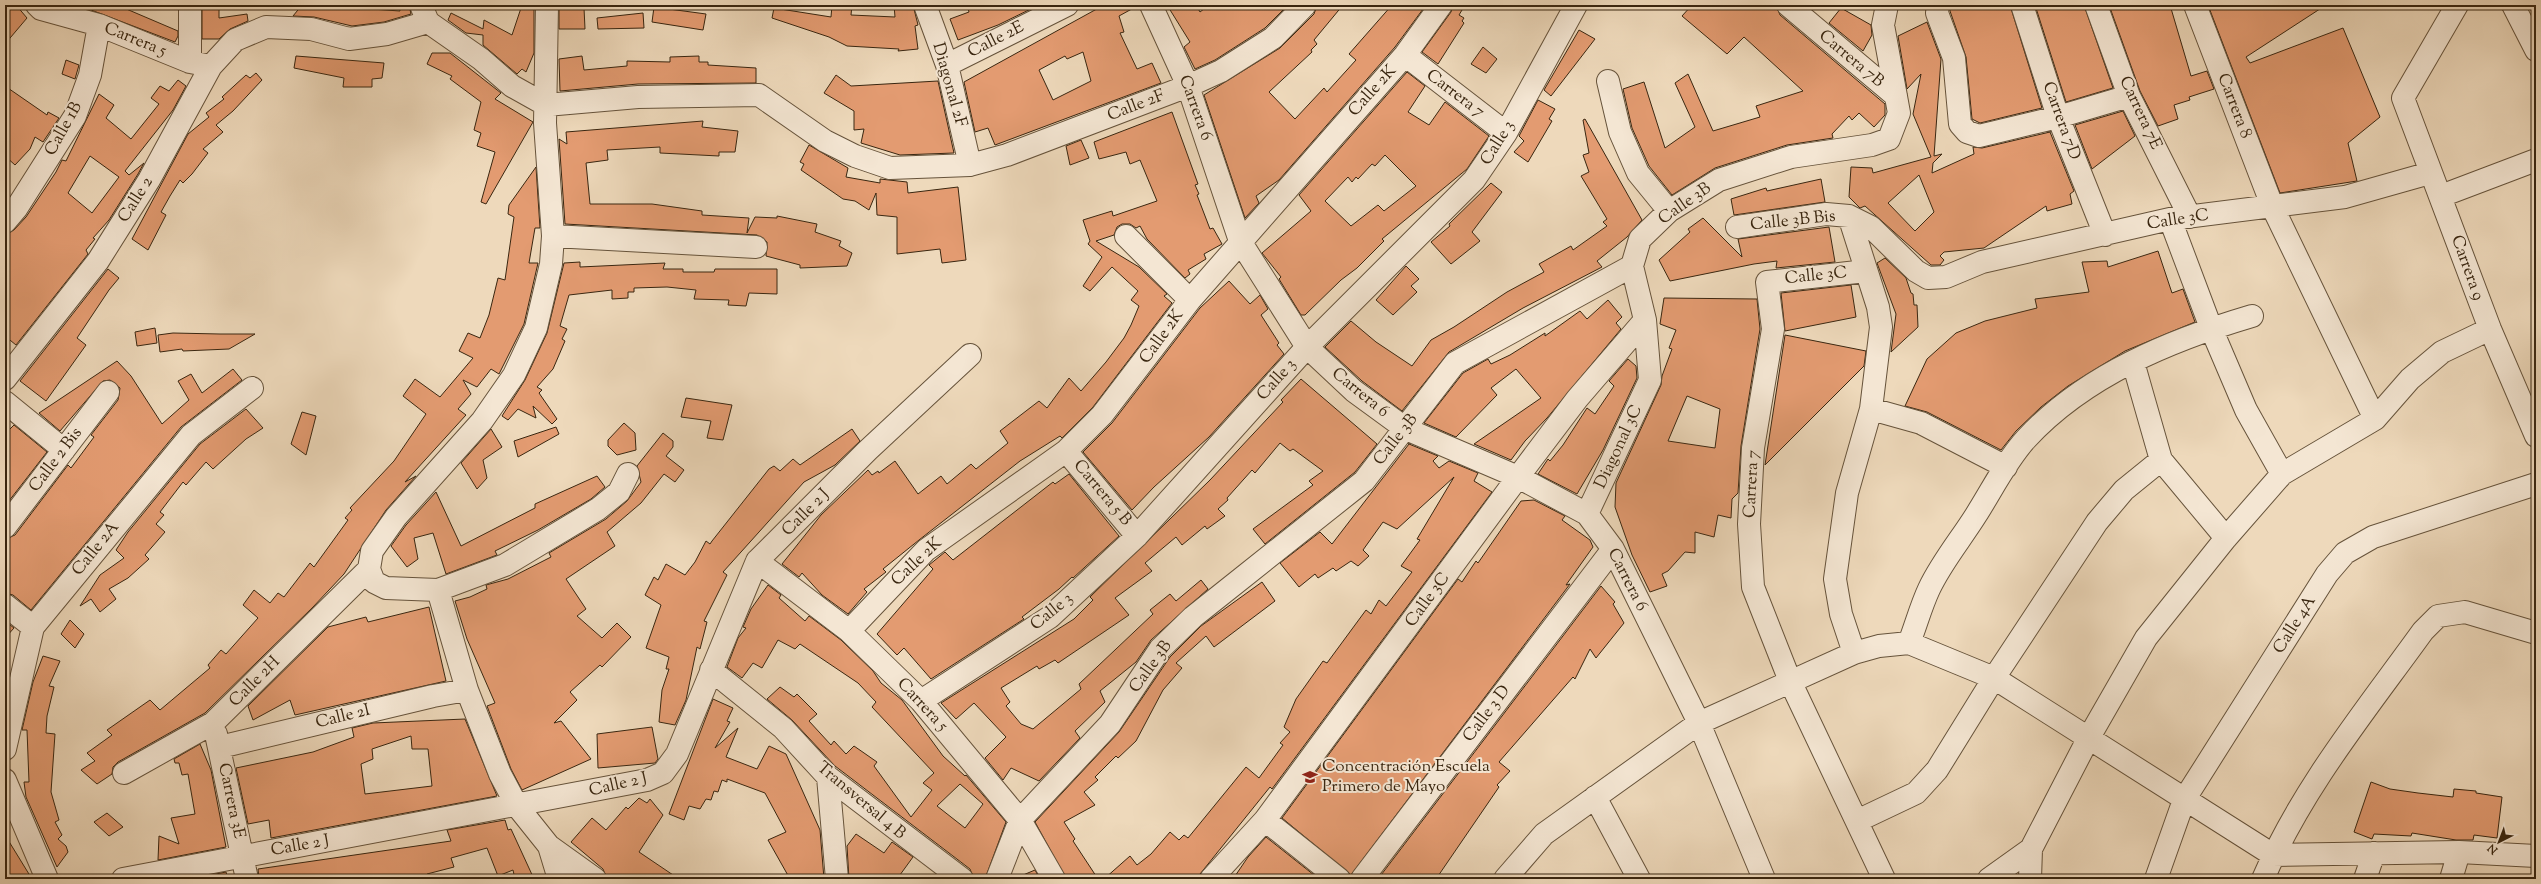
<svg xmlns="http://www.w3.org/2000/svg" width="2541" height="884" font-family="'Sorts Mill Goudy',serif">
  <rect width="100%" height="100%" fill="#eed9bb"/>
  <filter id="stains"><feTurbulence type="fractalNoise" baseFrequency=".005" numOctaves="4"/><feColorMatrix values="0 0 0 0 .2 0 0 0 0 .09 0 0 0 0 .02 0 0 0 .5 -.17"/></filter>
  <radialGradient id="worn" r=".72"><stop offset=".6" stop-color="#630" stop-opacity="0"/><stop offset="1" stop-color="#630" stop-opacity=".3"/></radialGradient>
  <path fill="#e39b71" stroke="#392610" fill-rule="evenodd" d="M5,5H16L27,18L5,44Z
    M78,5H117L178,31V36L175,42Z
    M202,5H219V18L247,14L248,21L230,29L219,39H202Z
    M302,5H357V8L400,11L399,5H409L411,14L384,22L352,26L314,17L293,16Z
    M522,5H534V53L526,72L522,69L517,74L483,45V35L466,33L448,20L451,13L483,29L484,20L512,35Z
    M832,5H852L851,15L895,17L894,5H913L918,25L915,26L918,49L898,51L899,49L847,46L829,37L772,18L774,8L831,17Z
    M967,5H1039L998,25L958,40L950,19L969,12Z
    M1104,5H1139L1119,16L1124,32L1120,33L1137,69L1152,63L1161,83L995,145L988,128L975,132L964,82ZM1083,52L1091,81L1053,100L1039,70L1065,56L1067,59Z
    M1167,5H1196L1200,12L1209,5H1288L1265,28L1215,60L1195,69L1184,47L1190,42Z
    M1317,5H1343L1314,40L1317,44L1311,50L1312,52L1269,92L1295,119L1324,88L1327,92L1356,60L1349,54L1392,5H1426L1395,47L1279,180L1256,196L1259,203L1245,218L1204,95L1280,48L1314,14Z
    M1453,5H1465L1459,15L1464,18L1462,21L1464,23L1438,64L1422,52L1451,12Z
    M1692,5H1776L1780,15L1885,104V115L1874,127L1859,113L1852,120L1849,116L1832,134L1833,138L1787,145L1715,168L1672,195L1649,166L1632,128L1623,89L1644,82L1665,148L1695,127L1675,83L1688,74L1713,131L1760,117L1756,106L1803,91L1744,37L1727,54L1682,16Z
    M1960,5H2010L2042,108L1980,123L1972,119L1966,57L1950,11V8Z
    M2035,5H2084L2113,88L2066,102Z
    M2109,5H2170L2191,76L2207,71L2214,89L2189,97L2190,100L2174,105L2178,119L2158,126L2140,91Z
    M2208,5H2326L2246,57L2250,63L2343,28L2380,117L2348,143L2357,181L2280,193Z
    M654,7L706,14L703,30L652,22Z
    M559,8H584L585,29H559Z
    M1841,8L1871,25L1872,35L1863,51L1829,23Z
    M643,13L644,28L598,29L597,18Z
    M1927,22L1941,59L1934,156L1942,154L1933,163L1932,173L1974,154L1973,147L1982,148L2050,132L2074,191L2070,194L2072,204L2047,211L2046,206L1984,248L1944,252L1940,256L1944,260L1940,265H1931L1865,206L1860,208L1849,197L1851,167L1872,168L1873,173L1931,157L1913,114L1921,74L1907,89L1898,36ZM1919,175L1934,212L1915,231L1888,203Z
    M1579,30L1595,39L1551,96L1544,90Z
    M1483,47L1497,59L1486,73L1471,64Z
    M432,53H450L501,93L495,99L533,122L486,204L481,202L495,152L477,146L481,133L474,130L481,102L450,79L452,76L427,64Z
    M296,56L384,63L382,78L372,79V87H343L344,78L294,68Z
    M582,56L584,70L627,66V61L670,62V57L699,56V62H708V65L756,68V83L638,84L560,91L559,59Z
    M66,60L79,65L75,79L62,74Z
    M1407,72L1425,86L1408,112L1429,125L1445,102L1489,136L1467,169L1382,239L1384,241L1357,268L1341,280L1305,315H1301L1279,279L1281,277L1262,253L1311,211L1299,195ZM1385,155L1416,186L1384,211L1378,205L1351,226L1325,201L1348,177L1352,182L1356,177L1358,179L1372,164L1375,166Z
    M256,73L262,80L233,111L216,125L223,132L203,149L208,153L192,174L183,183L180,180L170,196L161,212L166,215L148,250L132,239L188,134L209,117L206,113L224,99L222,97L246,75L250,78Z
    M836,75L851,86L938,81L954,153L900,155L861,143L864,129L854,130V111L824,93Z
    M178,80L186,86L173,110L125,171L129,175L144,163L138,174L109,220L93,238L95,239L86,250L88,254L16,345L5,336V234L14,230L26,217L56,172L62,160L66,161L99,94L114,105L106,118L131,139L159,104L151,98L160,86L169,91ZM90,156L119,177L92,213L68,193Z
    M5,86L47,115L48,112L59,118L43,142L35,137L30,149L15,165L5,156Z
    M1538,100L1555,109L1549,119L1552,121L1528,162L1514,152L1524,141L1519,136Z
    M2123,111L2135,136L2092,169L2075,125Z
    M1172,112L1198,184L1195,185L1199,194L1197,195L1210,229L1213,228L1222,244L1204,254L1206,259L1188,270L1190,274L1185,278L1147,239L1140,226L1136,228L1130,224H1122L1117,227L1114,235L1096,241L1139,267L1167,294L1164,296L1172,303L1093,407L1062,438L1060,436L1020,461L919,540L883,569L886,572L864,589L867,592L848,614L822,595L802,573L799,577L782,564L821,515L868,470L872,475L878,471L879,473L895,461L918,494L941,476L947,484L971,464L976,469L1008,443L1000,431L1039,401L1047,408L1069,378L1081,391L1106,362L1124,338L1131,325L1139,306L1131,300L1138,291L1112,267L1090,291L1083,286L1102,257L1088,244L1090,241L1083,220L1112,211L1113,216L1157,201L1140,160L1130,164L1126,152L1099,159L1094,142Z
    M1585,119L1642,220L1627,237L1597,261L1602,267L1523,308L1449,352L1402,411L1362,381L1325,347L1351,321L1376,342L1412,366L1431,340L1454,327L1507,292L1544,272L1539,264L1571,246L1573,250L1607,226L1603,222L1607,219L1581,176L1589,172L1583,155L1589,153L1583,120Z
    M703,121L702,127L738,131L735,152H719V156L660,153V147L607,150L608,160L586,163L590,204H652L702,211V215L749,218L747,233L755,217L777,218V216L817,224L815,232L841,241L839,246L852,253L847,266L800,268V265L766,256L767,242L757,235L565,224L559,139L567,144L566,132Z
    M1081,140L1089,158L1070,165L1066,146Z
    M809,145L848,168L846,177L880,183V179L907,182L908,193L958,187L966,260L942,263L940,249L897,254V217L877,215L876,193L869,210L855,201L843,199L801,170L804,164L800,162Z
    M536,167L540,228H535L529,263H538L524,324L499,374L491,369L477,387L463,380L471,394L458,409L466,415L405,482L416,476L386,510L344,574L313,607L205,713L118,762L113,767L112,774L97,784L81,770L95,761L87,753L112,735L107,730L150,700L160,710L210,668L208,665L221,650L226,654L258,618L243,605L254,590L270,603L278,593L284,597L310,563L314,567L348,520L345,518L352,510L350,508L394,461L426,414L403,396L415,379L440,397L473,358L459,351L468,333L480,338L489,315L498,278L505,280L514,217L508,214L509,205Z
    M1821,179L1825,202L1734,215L1731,199L1766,188L1767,191Z
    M1491,183L1502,192L1472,232L1480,241L1451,264L1431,242L1450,226L1449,224Z
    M1703,218L1742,257L1738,239L1829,227L1835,262L1776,268L1777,261L1754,264L1670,281L1659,260L1690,232L1688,229Z
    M2158,251L2172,293L2183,289L2195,322L2125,351L2068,386L2041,407L2016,431L2001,450L1927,412L1905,406L1927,359L1956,333L1985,321L2037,308L2035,299L2089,292L2082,262L2107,261L2108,267Z
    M1885,258L1906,278L1911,293L1913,294L1914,305H1917L1918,327L1891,352L1896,314L1877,263Z
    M580,262V267L665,263L663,269H683V272H714L715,269H777V294L749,293L746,306L728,305L729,300L694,299L696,290L667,287L634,288V292H628V298L612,299V290L569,295L560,326L567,329L562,339L565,341L553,369L537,387L542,390L539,393L557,419L552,424L533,406L536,418L518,409L508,420L502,416L525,380L547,333L564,263Z
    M1406,266L1419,279L1411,286L1417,292L1393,315L1376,300Z
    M108,269L119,278L109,290L77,338L86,345L46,401L20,381Z
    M1229,281L1250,304L1260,295L1268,309L1261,315L1279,343L1277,345L1284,354L1209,437L1154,487L1132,510L1083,452L1112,423L1200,308Z
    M1851,285L1856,317L1785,331L1781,293Z
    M1664,298L1757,299L1760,329L1741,446L1738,493L1732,499L1731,518L1718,515L1714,537L1695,532V553L1685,552L1668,571L1662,574L1667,586L1650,592L1632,555L1615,507L1616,483L1661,385L1662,376L1672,349L1669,348L1676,330L1660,324ZM1687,396L1720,409L1715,448L1668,441Z
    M1608,300L1622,317L1616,323L1621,329L1547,418L1525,441L1511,460L1474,444L1541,398L1516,369L1491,388L1497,395L1456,437L1424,423L1463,373L1488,359L1491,364L1510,355L1545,333V336L1580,311L1587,319Z
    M155,328L157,343L137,346L135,332Z
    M173,333L220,334H255L229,349L183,351L182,349L160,352L158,335Z
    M1785,335L1866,351L1864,366L1765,465Z
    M1628,359L1636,366L1637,378L1603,450L1577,494L1538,474L1548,459L1550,461L1563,445L1587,408L1595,414L1614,386L1609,381Z
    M117,361L131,376L162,424L189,400L178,381L191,374L202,393L233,369L242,380L181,427L31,610L13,595L5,593V539L15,535L68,465L71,468L94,437L91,435L118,400L120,388L110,380L103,381L60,431L39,413Z
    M1301,379L1377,444L1355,472L1265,544L1253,529L1313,485L1309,481L1323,471L1293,449L1290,451L1280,443L1255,473L1252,470L1227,498L1228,500L1218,509L1225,516L1207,529L1205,526L1182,545L1176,537L1145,563L1152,571L1115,598L1129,615L1058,663L1055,660L1039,669L1037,666L1001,688L1010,702L1006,706L1021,724L1033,729L1081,689L1079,684L1153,614L1150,610L1170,594L1176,601L1201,580L1208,589L1151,640L1136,662L1100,691L1105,702L1075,731L1080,738L1039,781L1011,768L1003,780L985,758L1006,737L974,703L956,719L941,703L1074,619L1093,600L1090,597L1210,480L1283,402L1281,400Z
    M686,398L732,405L723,440L707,438L711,421L681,417Z
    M246,409L263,428L246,439L213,469L206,462L186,485L183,482L160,512L164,515L156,524L165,532L145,555L149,559L128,578L109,589L116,599L100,612L91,599L80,606L100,575L124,558L116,550L128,532L200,444Z
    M302,412L316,416L306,455L291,444Z
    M624,423L635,433L636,450L617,455L608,446V440Z
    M14,425L47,452L5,506V434Z
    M556,427L559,434L518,457L514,441Z
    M491,429L502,447L483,460L487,478L477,489L461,463Z
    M852,429L860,441L835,465L804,482L723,572L727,575L704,621L707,622L700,649L697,647L686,700L675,725L659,722L662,690L669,669H666L669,657L646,648L661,605L645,595L654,577L658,580L666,564L685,575L695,562L706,541L710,544L712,541L769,469L774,466L780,471L793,459L800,465Z
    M663,433L673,441V447L666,456L684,470L675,482L664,474L641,503L607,532L615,546L566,579L586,609L577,616L602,638L617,623L631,637L602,667L600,665L570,692L577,700L554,723L561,721L591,759L522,790L511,769L487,706L495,703L467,639L455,601L470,597L487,589L486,585L508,579L551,557L549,553L606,519L627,501L641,482L637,466Z
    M1409,444L1438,456L1433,461L1439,468L1449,461L1478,473L1474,481L1492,492L1272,789L1270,787L1196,879H1104L1130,856L1137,865L1151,854L1170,832L1179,840L1184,835L1188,838L1246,767L1259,778L1283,745L1280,743L1290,732L1284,727L1296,699L1323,661L1327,663L1366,610L1371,614L1379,600L1386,606L1412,572L1401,566L1420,540L1417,539L1454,477L1397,529L1383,522L1363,550L1369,556L1358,566L1351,561L1336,571L1333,568L1318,578L1315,574L1299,587L1280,563L1320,532L1332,544Z
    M1069,474L1119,536L1073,578L1072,577L1059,589L1022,617L1024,619L931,679L904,648L897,655L877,634L933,569L929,565L945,552L953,560L1053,482L1055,484Z
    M597,476L605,487L591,499L538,530L495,551L497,555L446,574L433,533L414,538L418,559L407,567L391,546L406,525L436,492L461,546L535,508V504Z
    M1534,500L1565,516L1562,520L1590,540L1593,547L1566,585L1570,584L1351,875L1282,818L1458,579L1462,582L1476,561L1478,563L1521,501Z
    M1262,582L1275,601L1214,647L1206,636L1176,663L1182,668L1163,690L1136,741L1118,758L1116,756L1095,777L1098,780L1084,792L1095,805L1064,822L1075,839L1073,841L1098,879H1066L1035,822L1119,732L1170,657L1201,626Z
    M768,585L781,595L779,598L805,621L809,616L841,640L873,671L881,683L902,700L943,756L965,776L966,775L1006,822L985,879H974L970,869L835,766L792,720L767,699L780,687L794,697L797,694L817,714L809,721L831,745L834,741L846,754L854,746L877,762L874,766L911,817L932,790L923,783L934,773L872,707L876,702L858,683L800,644L795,649L778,640L762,668L753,663L742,678L727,667L738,638L746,628L743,627L751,609ZM960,784L983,804L965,828L937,806Z
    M1601,586L1615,602L1613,604L1624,623L1596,658L1590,649L1575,679L1573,677L1499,762L1510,771L1497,785L1499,787L1436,879H1378Z
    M429,607L446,681L295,715L290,700L253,720L248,706L328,627L366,617L368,622Z
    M70,620L84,634L75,648L61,634Z
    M5,621L14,628L5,638Z
    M43,656L60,661L49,686L54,687L47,716L46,733L55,734L51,792L59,820L55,822L62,835L58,839L66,846L68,852L57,867L26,797L24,782H29L27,730H22L33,682Z
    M713,699L733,708L727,721L730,722L715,748L738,728L726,757L757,769L769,746L786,754L820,830L824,879H790L768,840L786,832L765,793L727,779V782L722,780L718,792L714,791L711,800L706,799L700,809L689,806L684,820L669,814Z
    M465,719L497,796L271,838L269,820L248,824L236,768L313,752L354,737L352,728L373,723ZM411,736L412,749H428L432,786L365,794L361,764L373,759L372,749Z
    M652,727L658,759L655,763L598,768L597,734Z
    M200,744L211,770L226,847L158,860L159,836L179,844L171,818L195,814L188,774L182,775L179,763H175L174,759Z
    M2371,782L2390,789L2418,793L2453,797L2454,789L2476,791V793L2502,797L2497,838L2474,835L2473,840H2456L2412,833L2411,836L2374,834L2372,839L2354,832Z
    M639,798L647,803L650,799L663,815L639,852L679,879H607L603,869L571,842L592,818L606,830L626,807L628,809Z
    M107,813L123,827L109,836L94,822Z
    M505,820L508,830L511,829L534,879H515L513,870L498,876L487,848L451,858L454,867L427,874L428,879H259L258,869L451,841L447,830Z
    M856,834L884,853L892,842L913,857L897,879H849L847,846Z
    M5,835L32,879H5Z
    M1266,837L1319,879H1233L1248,857Z
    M1035,870L1040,879H1016V878Z
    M226,872L228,879H190Z"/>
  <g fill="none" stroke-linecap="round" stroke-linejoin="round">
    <g stroke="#66533b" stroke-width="24">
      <path id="minor" d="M37,5L41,9L99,25L190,62L211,66
        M190,5V62
        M421,5L428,22L481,59L512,86L546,105L638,97L759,95L825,141L855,156L890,168L970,165L1007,155L1188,86L1221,71L1273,38L1305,5
        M547,5L545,123L553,236L551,264L536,328L514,375L482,421L396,517L372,551L369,569L374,582L386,588L438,590L467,690L500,774L517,806L549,846L559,879
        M925,5L947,65L970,165
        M1151,5L1188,86L1240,241L1307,347L1354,391L1406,429L1518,477L1587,514L1613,549L1699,723L1764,879
        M1788,5L1896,96
        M1938,5L1937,13L1954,58L1960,124L1967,132L1979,136L2058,117L2129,96
        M2022,5L2058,117L2105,235
        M2096,5L2129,96L2190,217
        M2195,5L2273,208L2375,419
        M2457,5L2403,98L2490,329L2536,436
        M2513,5L2536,50
        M1405,55L1506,133
        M947,65L1067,5
        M1608,81L1620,132L1638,173L1669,211
        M2441,196L2536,160
        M1849,216L1878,307L1881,327L1871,409L1847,493L1835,579L1841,614L1854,653
        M2170,219L2211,328L2246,410L2282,474
        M5,222L16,209L75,116L90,75L99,25
        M1737,227L1826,214L1849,216L1871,227L1916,271L1928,278L1946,277L1982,262L2170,219L2345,197L2430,173
        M553,236L756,247
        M1126,236L1190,300
        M1866,271L1767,282L1773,329L1753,448L1749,524L1753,587L1790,681L1884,879
        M2133,362L2161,460L2226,538
        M5,379L98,261L149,180L211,66L235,40L266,27L311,29L349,39L387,34L428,22
        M5,402L64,450
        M1871,409L1921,423L2006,467
        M1066,451L1137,536
        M1587,514L1650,380L1645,320L1632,266
        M5,527L108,392
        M757,561L849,631L921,701L1020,820L1054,879
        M438,590L505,565L598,509L619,492L628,474
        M5,605L33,627
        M849,631L926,550L1066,451L1102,415L1190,300L1405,55L1441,5
        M1909,643C1916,625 1921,606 1929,589C1941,563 1961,539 1976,515C1992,490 2006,461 2026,439C2085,375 2171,340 2252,316
        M711,670L783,728L828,777L962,879
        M921,701L1050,617L1137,536L1307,347L1474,180L1506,133L1576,5
        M216,734L247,879
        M220,747L433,696L467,690
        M5,749L33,627L191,435L252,388
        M124,773L213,723L369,569
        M828,777L837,879
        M5,780L47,879
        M1595,797L1639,879
        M1265,820L1339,879
        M1857,821L1916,793L1937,770L1994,678L2097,522L2124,490L2161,460
        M549,846L595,879
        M123,879L647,780L663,773L677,754L757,561L868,450L970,355
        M997,879L1020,820L1110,724L1160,649L1193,617L1364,481L1455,363L1632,266L1640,239L1669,211L1719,180L1791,157L1872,145L1889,139L1899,113L1883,25L1887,5
        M1211,879L1265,820L1518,477L1577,399L1645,320
        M1362,879L1613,549
        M1505,879L1544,834L1699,723L1854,653L1879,646L1909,643L1994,678L2273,855L2459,852L2536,856
        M1989,879L2031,849
        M2030,879L2031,849L2088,739L2146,638L2226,538L2282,474L2375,419L2410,379L2442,352L2490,329
        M2156,879L2184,800L2327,574L2345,553L2373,537L2536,484
        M2263,879C2302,788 2366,710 2423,631L2438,616L2465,612L2536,633
        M2365,879L2374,853
        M2451,879L2459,852"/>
    </g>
    <use href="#minor" stroke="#f4e6d3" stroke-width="22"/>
  </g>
  <defs>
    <g id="school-bare" transform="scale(1.2)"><path d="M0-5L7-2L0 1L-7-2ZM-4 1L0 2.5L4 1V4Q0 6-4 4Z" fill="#8f2418" stroke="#f4e6d3" stroke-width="2.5" paint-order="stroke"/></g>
  </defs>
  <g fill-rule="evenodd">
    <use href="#school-bare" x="1310" y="777"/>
  </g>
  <g text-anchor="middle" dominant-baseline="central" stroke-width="4" stroke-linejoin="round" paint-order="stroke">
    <g font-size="17" fill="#392610" stroke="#f4e6d3">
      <text transform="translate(135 40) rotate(22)">Carrera 5</text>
      <text transform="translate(996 40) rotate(-27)">Calle 2E</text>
      <text transform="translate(1851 59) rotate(40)">Carrera 7B</text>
      <text transform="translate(949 85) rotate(74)">Diagonal 2F</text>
      <text transform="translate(1373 91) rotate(-48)">Calle 2K</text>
      <text transform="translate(1455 94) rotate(37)">Carrera 7</text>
      <text transform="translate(1136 106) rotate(-21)">Calle 2F</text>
      <text transform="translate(2234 106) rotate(69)">Carrera 8</text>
      <text transform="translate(1195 108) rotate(70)">Carrera 6</text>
      <text transform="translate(2140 113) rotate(65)">Carrera 7E</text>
      <text transform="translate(2061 121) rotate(70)">Carrera 7D</text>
      <text transform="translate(64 129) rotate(-61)">Calle 1B</text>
      <text transform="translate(1498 143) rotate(-58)">Calle 3</text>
      <text transform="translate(136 200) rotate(-58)">Calle 2</text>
      <text transform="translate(1685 204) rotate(-35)">Calle 3B</text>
      <text transform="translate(2178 220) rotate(-9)">Calle 3C</text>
      <text transform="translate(1793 221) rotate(-6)">Calle 3B Bis</text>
      <text transform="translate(2467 268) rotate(70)">Carrera 9</text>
      <text transform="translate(1816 276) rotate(-6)">Calle 3C</text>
      <text transform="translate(1162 337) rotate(-54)">Calle 2K</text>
      <text transform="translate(1277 380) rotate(-48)">Calle 3</text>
      <text transform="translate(1360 393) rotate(39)">Carrera 6</text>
      <text transform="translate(1396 440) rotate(-52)">Calle 3B</text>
      <text transform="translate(1619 447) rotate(-65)">Diagonal 3C</text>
      <text transform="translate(56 460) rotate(-53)">Calle 2 Bis</text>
      <text transform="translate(1752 484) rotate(-87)">Carrera 7</text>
      <text transform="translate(1102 493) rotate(50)">Carrera 5 B</text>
      <text transform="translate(806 513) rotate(-45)">Calle 2 J</text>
      <text transform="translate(96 549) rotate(-51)">Calle 2A</text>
      <text transform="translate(917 562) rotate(-43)">Calle 2K</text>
      <text transform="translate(1627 580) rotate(63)">Carrera 6</text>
      <text transform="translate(1428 600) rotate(-54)">Calle 3C</text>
      <text transform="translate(1052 612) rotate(-39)">Calle 3</text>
      <text transform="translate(2295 625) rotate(-58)">Calle 4A</text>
      <text transform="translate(1151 667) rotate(-54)">Calle 3B</text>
      <text transform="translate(255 682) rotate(-45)">Calle 2H</text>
      <text transform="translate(922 705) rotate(47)">Carrera 5</text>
      <text transform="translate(1487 714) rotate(-53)">Calle 3 D</text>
      <text transform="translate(343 717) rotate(-14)">Calle 2I</text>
      <text transform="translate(618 785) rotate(-13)">Calle 2 J</text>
      <text transform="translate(231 801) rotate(78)">Carrera 3E</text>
      <text transform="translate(861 801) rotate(40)">Transversal 4 B</text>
      <text transform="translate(300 846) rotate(-10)">Calle 2 J</text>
    </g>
    <g font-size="17" fill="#392610" stroke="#f4e6d3" text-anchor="start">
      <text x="1322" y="767">Concentración Escuela<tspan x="1322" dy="20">Primero de Mayo</tspan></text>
    </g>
  </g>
  <rect width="2541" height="884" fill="none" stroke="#eed9bb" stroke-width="20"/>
  <rect x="6" y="6" width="2529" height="872" fill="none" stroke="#392610" stroke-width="2"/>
  <rect x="10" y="10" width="2521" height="864" fill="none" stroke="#392610"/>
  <g transform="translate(2499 842) rotate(222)" stroke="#f4e6d3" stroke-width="3" paint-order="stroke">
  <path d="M0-3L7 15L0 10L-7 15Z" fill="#392610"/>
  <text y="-6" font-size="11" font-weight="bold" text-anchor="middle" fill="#392610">N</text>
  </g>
  <rect width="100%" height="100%" filter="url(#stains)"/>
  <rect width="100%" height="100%" fill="url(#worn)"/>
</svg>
